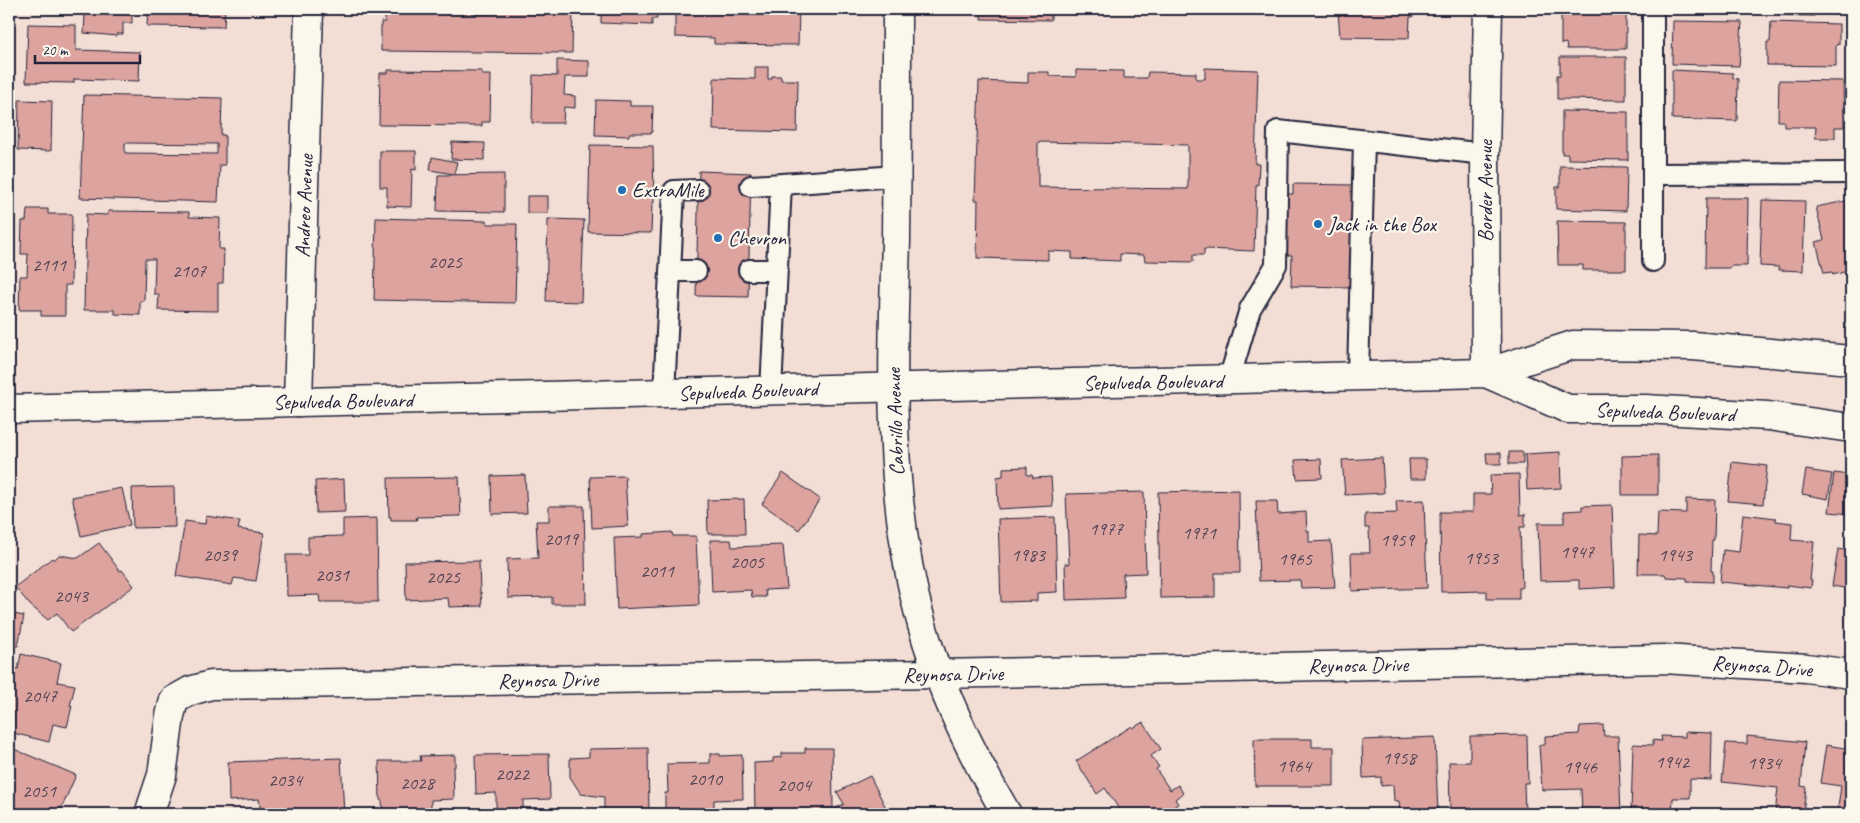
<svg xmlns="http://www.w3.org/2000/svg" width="1860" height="823" font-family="Caveat,sans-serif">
  <rect width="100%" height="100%" fill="#f2ded5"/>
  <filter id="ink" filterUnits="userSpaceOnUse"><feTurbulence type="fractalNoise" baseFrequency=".02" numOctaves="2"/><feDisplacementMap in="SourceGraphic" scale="10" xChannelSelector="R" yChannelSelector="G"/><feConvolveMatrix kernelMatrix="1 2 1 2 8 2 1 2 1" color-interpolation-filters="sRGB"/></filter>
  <g filter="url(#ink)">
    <path fill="#dda39e" stroke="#22223b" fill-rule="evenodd" d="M82,9H132V23H123V34H117V36L84,33L85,15H82Z
      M148,9H225L224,27L147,26Z
      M385,9H471V14L490,13V9H573L572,53L381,51V22H385Z
      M601,9H657V19H652V25L601,23Z
      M675,9H799L798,45L714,44V38L675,37Z
      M981,9H1051V20L981,19Z
      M1340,9H1413V17H1410L1409,38L1340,37L1338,12Z
      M1561,9H1626V49H1567L1566,43L1561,44Z
      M1691,9H1737V10Z
      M1763,9H1832V12L1814,11V16L1779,15L1780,11L1763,10Z
      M1673,21L1742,22L1739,66L1672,64Z
      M1771,22L1839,24V44L1836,45V66L1767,65V42H1770Z
      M28,24L76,25V50L140,52L139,81L74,79V83L26,82Z
      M1560,57H1626V100L1557,99V75H1560Z
      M557,60L589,61V77H565L564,95L575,96V108L564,107L563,123H532L533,75L557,76Z
      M755,67H768V79H772V76H781V80H798L797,132L713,130L714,78L755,79Z
      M1205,68L1258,70L1255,164H1259L1258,185H1256L1254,251L1204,249V255H1193V262L1145,261L1144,255L1120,254V261L1072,259V252L1048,251V260L977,258L978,200H975L979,81L1028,83V72H1049V76L1076,77V70L1124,71V78H1147L1148,72L1196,73V79H1205ZM1038,142L1188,145V189L1038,187Z
      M388,70L482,71V75H491L490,122H482V126L379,125L380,73H388Z
      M1672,70L1733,73V78L1738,79L1737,121L1672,119Z
      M1779,80L1843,81L1844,127H1835V138H1815L1816,127H1784V121H1778Z
      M84,95L222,98L221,135H225V165H220L218,202L80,198ZM125,143L217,144V154L125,153Z
      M19,100L52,101L51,151L18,150Z
      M596,100L630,101V106H653L652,133H629V136L595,135Z
      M1562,111L1628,112V160L1568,159V154H1562Z
      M452,142L485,143L484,160L451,159Z
      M590,145L653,146L654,203H652L651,233L588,232Z
      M380,151H416V170L412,169L411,207L387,206V187H380Z
      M432,157L457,162L454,174L430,170Z
      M1560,166L1627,167L1626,211L1556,209V187H1560Z
      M699,171L751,173L748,297L696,296Z
      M504,174V212L437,211L438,175Z
      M1293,184L1353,185L1351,287L1291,286L1292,255H1283L1284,194H1293Z
      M527,196H548V213H527Z
      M1706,198H1748L1747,266H1731L1730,268H1705Z
      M1762,200L1805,201L1803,271L1779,270V267L1760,266Z
      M1851,200V270L1833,275L1832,272L1824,273L1816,242L1824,240L1816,207Z
      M27,209H48V214H72L71,285H65V316H41V310H19L20,276H27L28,254H21L22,221H26Z
      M108,211L189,212V217L220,218L219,249H224L223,283H218V311L158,310L159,294H154L155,259H145L144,301H140V315L115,314V310H84L86,214L108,215Z
      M376,218L487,221V224H517L515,303L374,300Z
      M548,219L584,220L581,302L546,301Z
      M1557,221L1626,222V270H1583V265H1558Z
      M1509,452H1523V464H1509Z
      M1560,452L1561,488L1527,490L1525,454Z
      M1486,453H1501V464H1487Z
      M1658,455V495H1622V456Z
      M1382,458L1384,493L1345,495L1342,460Z
      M1321,459L1322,478L1297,479L1295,460Z
      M1409,459H1426V479H1410Z
      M1732,462L1767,466L1763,504L1728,501Z
      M1027,467V475H1032L1033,478L1051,477L1053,506L998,509L997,477L1003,476V468Z
      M1806,470L1832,474L1828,499L1802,494Z
      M783,473L820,499L799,530L762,504Z
      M1834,473L1851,475V514L1829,512Z
      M1519,474L1520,515L1525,514V527H1520L1522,588H1519V599H1487V591L1441,592L1440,512H1473V494H1491L1490,475Z
      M525,475L527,513L492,514L491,476Z
      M625,476L628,526L592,528L590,477Z
      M459,477L461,516L416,517L417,520H391V517H389L388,478Z
      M344,479L345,512L316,513L315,481Z
      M174,487L175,527L133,528L132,488Z
      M122,488L130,525L81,536L72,497Z
      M1239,490L1240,573H1215V597L1160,598L1158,492Z
      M1144,492L1146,573L1123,574L1124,598L1066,600L1065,563L1069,564L1066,494Z
      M744,499L745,534H708L707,500Z
      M1686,499L1715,500L1714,540H1712L1711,571H1713V582L1687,581V578L1666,577L1665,574H1638L1639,535L1657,536L1658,512L1686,513Z
      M1424,500L1427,588L1352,591L1351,553H1370L1369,528H1365V514L1397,513L1396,501Z
      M1256,501H1277L1278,514L1306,512L1307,531H1309V542L1331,541L1335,587L1301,588L1300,580L1259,581Z
      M1612,505L1615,587L1579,589V580L1540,581L1538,523H1564V511L1582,510V506Z
      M549,506H584L586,604H552V597L508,598L507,559L538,558L536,521H549Z
      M1743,514L1776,518V521L1792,523L1791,540L1814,542L1810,580H1812L1811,588L1787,585V588L1720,582L1723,550L1739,552Z
      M206,516L240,521L238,529L264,533L256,581L234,578L232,585L176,576L185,521L205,524Z
      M1055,517L1057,592L1037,593V601L1001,602L998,519Z
      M377,518L378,602H320L319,595L287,596L286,555H308V537L343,536V519Z
      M672,532L673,536H696L699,605L617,609L614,538L643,537V534Z
      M710,540H731L732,547L783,545L787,589L765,590L766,597H752L751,590L712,592Z
      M99,543L120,571L122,570L134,586L71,632L57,613L48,620L30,605L15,587L52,558L54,560L59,555L78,558Z
      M1838,549L1851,551V589L1832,586Z
      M479,561L480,593L481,592L482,606L449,607L448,598L406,600L405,562Z
      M9,613L24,616L18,646L9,645Z
      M21,654L61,663L57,682L75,685L70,706H72L67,727L53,724L49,742L9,732V667L18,669Z
      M1143,722L1161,749L1151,756L1159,767L1156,769L1170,790L1178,785L1183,793L1175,799L1178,804L1163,814H1116L1115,812L1119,809L1105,788L1097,794L1076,761L1132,726L1133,728Z
      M1603,725L1604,736H1618L1621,814H1582L1581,789L1542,790L1539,745H1545V736L1579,734L1580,726Z
      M1685,732L1712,733L1711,780L1690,779V798H1673L1672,814H1631L1633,744L1653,745V740L1662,741L1661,736L1685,737Z
      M1527,735L1528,783H1524L1525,814H1450L1449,762H1470V736Z
      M1747,736L1805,742L1801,786L1806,787L1803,814H1775L1778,788L1722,782L1726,743L1747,744Z
      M1435,737L1438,814H1400L1399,801H1394L1393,785L1381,786V777L1363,778L1362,740Z
      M1254,739H1312V747H1334V786H1255Z
      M1826,745L1851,749V814H1837L1841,786L1820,783Z
      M9,747L76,775L59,814L44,808L42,814H9Z
      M648,748L649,814H604V797L581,794L570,777V758L589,757V749Z
      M805,748H832L833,808H822V814H755L754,763L773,762V758L782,757V753H805Z
      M549,754L550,799L523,800V814H496V793L476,794L475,755Z
      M710,754H720V756L742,755L743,799L714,800V814H665V793H668L667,764L710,763Z
      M455,755V767H453L454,799L431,800V814H383L382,801L380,800L379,761H421L420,756Z
      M341,758L344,814H300V812L288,813L289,814H261L259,799L229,801L228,762Z
      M870,776L886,808L874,814H837L834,809L844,804L837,792Z"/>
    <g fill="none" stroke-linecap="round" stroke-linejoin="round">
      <g stroke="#22223b" stroke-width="24">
        <path id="lane" d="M1653,174V9
          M751,186L897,176
          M1653,261V174L1851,173
          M749,270H777
          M670,271H696
          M1358,376L1364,141
          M1229,380L1250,309L1276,265L1278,131L1485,154
          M771,391L781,184
          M664,394L674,191L698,190"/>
      </g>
      <g stroke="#22223b" stroke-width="31">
        <path id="street" d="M1486,373L1485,154L1488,9
          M298,402L309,9
          M149,814L162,775L170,716L174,700L190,691L211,685L938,674L1664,659L1806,668L1851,674"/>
      </g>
      <g stroke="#22223b" stroke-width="31">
        <path id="secondary" d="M897,9C897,86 897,164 896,241C892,369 887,501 922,625C941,692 972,755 1007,814"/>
      </g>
      <g stroke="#22223b" stroke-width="31">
        <path id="primary" d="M1486,373L1568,409H1645L1768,416L1851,428
          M9,409L1486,373L1573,345L1693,346L1851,360"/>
      </g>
      <use href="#lane" stroke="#fbf7ec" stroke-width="20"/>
      <use href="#street" stroke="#fbf7ec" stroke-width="28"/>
      <use href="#secondary" stroke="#fbf7ec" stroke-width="28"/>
      <use href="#primary" stroke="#fbf7ec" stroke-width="28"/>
    </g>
  </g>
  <g fill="#1f6fb2" stroke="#fbf7ec" stroke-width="2">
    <circle cx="622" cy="190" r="5"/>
    <circle cx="1318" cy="224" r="5"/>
    <circle cx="718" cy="238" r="5"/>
  </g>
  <g text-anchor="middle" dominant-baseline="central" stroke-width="4.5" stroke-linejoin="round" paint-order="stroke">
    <g font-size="19" fill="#514254">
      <text x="445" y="262">2025</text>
      <text x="49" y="265">2111</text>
      <text x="189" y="271">2107</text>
      <text x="1106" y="529">1977</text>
      <text x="1199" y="533">1971</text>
      <text x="561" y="539">2019</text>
      <text x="1397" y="540">1959</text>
      <text x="1577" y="552">1947</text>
      <text x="220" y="555">2039</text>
      <text x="1028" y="555">1983</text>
      <text x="1675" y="555">1943</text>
      <text x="1481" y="558">1953</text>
      <text x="1295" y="559">1965</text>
      <text x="747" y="562">2005</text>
      <text x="657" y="571">2011</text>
      <text x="332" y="575">2031</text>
      <text x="443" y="577">2025</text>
      <text x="71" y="596">2043</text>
      <text x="40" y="696">2047</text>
      <text x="1399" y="758">1958</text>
      <text x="1672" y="762">1942</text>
      <text x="1764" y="763">1934</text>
      <text x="1294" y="766">1964</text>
      <text x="1580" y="767">1946</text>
      <text x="512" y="774">2022</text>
      <text x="705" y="779">2010</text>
      <text x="285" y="780">2034</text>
      <text x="417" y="783">2028</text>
      <text x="794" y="785">2004</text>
      <text x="39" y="791">2051</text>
    </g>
    <g font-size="21" fill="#22223b" stroke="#fbf7ec" text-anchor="start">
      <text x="632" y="190">ExtraMile</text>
      <text x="1328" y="224">Jack in the Box</text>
      <text x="728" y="238">Chevron</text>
    </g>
    <g font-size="21" fill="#22223b" stroke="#fbf7ec">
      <text transform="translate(1485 191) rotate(-90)">Border Avenue</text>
      <text transform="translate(304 206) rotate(-88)">Andreo Avenue</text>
      <text transform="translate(1153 382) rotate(-1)">Sepulveda Boulevard</text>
      <text transform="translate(748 391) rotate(-2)">Sepulveda Boulevard</text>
      <text transform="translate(343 401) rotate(-1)">Sepulveda Boulevard</text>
      <text transform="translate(1665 412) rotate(2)">Sepulveda Boulevard</text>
      <text transform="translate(895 422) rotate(-92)">Cabrillo Avenue</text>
      <text transform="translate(1358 665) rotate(-1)">Reynosa Drive</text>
      <text transform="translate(1762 666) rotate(4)">Reynosa Drive</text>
      <text transform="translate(953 674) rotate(-1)">Reynosa Drive</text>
      <text transform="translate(548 680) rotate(-1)">Reynosa Drive</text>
    </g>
  </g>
  <rect width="1860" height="823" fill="none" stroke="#fbf7ec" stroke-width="30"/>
  <rect x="15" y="15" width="1830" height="793" fill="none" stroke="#22223b" stroke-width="2" filter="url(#ink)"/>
  <path d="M35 55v8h105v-8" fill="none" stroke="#22223b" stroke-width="2.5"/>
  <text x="42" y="55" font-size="15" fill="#22223b" stroke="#fbf7ec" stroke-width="4" paint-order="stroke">20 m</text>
</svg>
